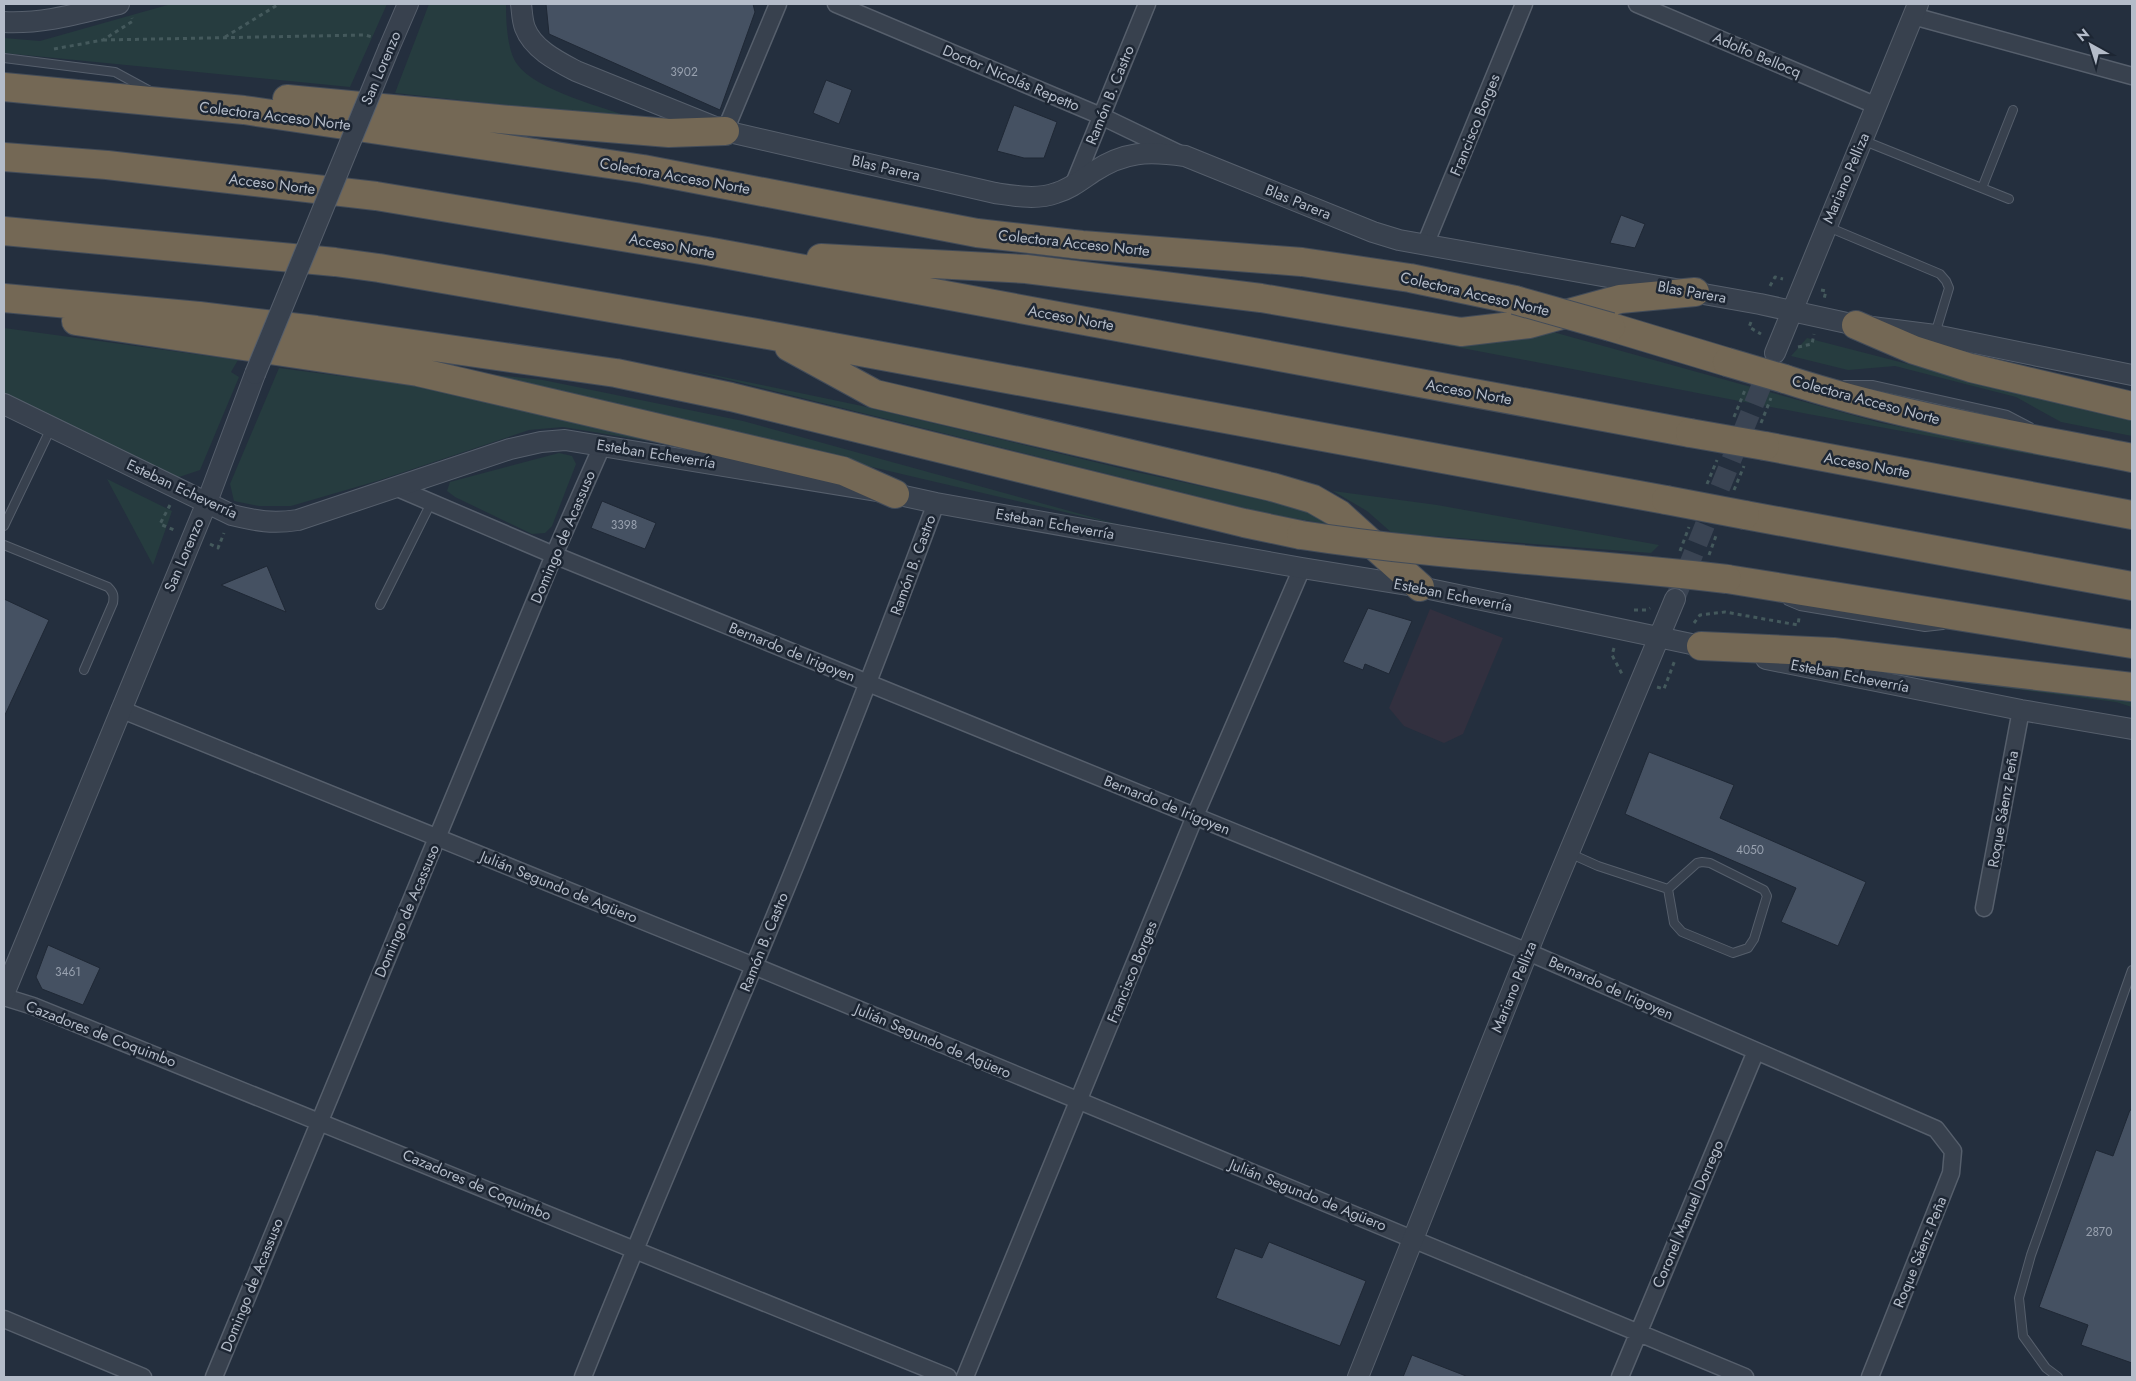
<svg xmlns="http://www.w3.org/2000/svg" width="2136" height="1381" font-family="Jost,sans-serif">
  <rect width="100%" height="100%" fill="#242f3e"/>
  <path fill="#32303f" d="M1430,609L1503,638L1463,734L1444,743L1404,726L1389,708Z"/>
  <path fill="#263c3f" d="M171,4H387L350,87L4,53V38L40,41Z
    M429,4H506C506,21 507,50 517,64C536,91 606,108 636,119L395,93Z
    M1326,322L1471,342L1553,332L1881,423L2123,471L1808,414Z
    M4,328L238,360L231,372L239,377L200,470L176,478L4,395Z
    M1807,338L2036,397L2132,418V436L2061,422L2016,397L1895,366L1848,370L1791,356Z
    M279,368L432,388L673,445L563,427L529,430L377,481L291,506H259L234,501L230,484Z
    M685,369L862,406L1136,472L1302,508L1338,526L1265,513Z
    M486,374L543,380L743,421L1124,526L718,431Z
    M559,453L572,456L576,464L552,526L545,533L532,534L455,497L447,491L450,482Z
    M107,479L172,511L153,565Z
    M1333,491L1437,505L1659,545L1651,553L1392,533L1367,511Z
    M1920,672L2132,698V707L2116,702L1922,677Z"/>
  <path fill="#455162" stroke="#1f2835" d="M546,4H753L755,12L720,110L549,34Z
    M826,80L852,90L839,124L813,113Z
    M1014,105L1057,122L1044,158H1024L997,151Z
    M1621,215L1645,224L1635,248L1610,243Z
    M602,501L656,523L645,549L591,528Z
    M267,566L286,612L221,585Z
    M4,599L49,620L4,717Z
    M1368,608L1412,621L1389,674L1365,664L1363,670L1343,662Z
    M1649,752L1734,785L1720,818L1866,882L1838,946L1781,922L1796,888L1625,814Z
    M48,945L100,968L83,1005L42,989L36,977Z
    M2130,1110H2132V1363L2081,1345L2088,1325L2039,1307L2096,1150L2113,1156Z
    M1269,1242L1366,1281L1340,1346L1216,1298L1235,1248L1262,1258Z
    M1412,1355L1466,1376V1377H1403Z"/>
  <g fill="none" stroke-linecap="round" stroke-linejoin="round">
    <path stroke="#3a4453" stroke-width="20" stroke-dasharray="20 10" stroke-linecap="butt" d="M1675,599L1771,362"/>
    <g stroke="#565f6c" stroke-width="10">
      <path id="service" d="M4,58L115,72L150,91
        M1862,140L2009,199
        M1982,188L2013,110
        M1828,227L1940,274L1946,281L1949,288L1935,334
        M1845,385H1872L2007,415L2030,427
        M4,526L51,428
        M4,545L108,587C114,593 114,596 113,603L84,670
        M1788,601L1800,606L1925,627L1943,625
        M380,605L431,503
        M1569,853L1598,866L1668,889
        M1702,862L1710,863L1764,890L1767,896L1754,939L1748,948L1733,953L1682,932L1674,923L1668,889L1697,863Z
        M2058,1377L2046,1368L2023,1336L2019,1298L2031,1255L2132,970"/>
    </g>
    <g stroke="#565f6c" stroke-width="19">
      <path id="minor" d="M836,4L1101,116L1178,153
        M1637,4L1877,106
        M1913,16L2132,76
        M725,131L778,4
        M1073,186L1147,4
        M1425,245L1524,4
        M395,487L554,555L1528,952L1936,1129L1953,1151L1951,1173L1870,1377
        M120,709L754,966L1745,1377
        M1984,908L2021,710
        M4,997L33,1006C338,1128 642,1254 948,1377
        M4,1319L143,1377
        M214,1377L554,555L602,446
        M583,1377C638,1239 697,1103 754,966C818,813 878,659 936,503
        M965,1377L1195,816L1302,568
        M1620,1377L1756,1051"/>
    </g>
    <g stroke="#565f6c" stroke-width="22">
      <path id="tertiary" d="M521,4C522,11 522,20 525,28C533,49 557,61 576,71L725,131L995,193C1015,196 1037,200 1056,193C1070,189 1081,180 1093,172C1125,151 1148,151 1185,156L1373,232L1399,240L1760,304L1856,325L1935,335L2132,375
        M4,22C44,24 80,13 119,4
        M389,48L408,4
        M1775,353L1918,4
        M4,404L232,515C257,521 272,524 298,520L510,449L541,442L565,440L895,494L936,503L1302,568L1420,587L1715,649
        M1766,659L2021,710L2132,729
        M4,994L207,502L255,374
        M1358,1377L1536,931L1675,599"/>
    </g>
    <g stroke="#434c59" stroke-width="30">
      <path id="motorway" d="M4,87L244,110L643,169L977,233L1082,245L1302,262L1410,278L1515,300
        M287,99L510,120L669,133L725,131
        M4,157L107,165L376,196L707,251L1690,433
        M4,231L335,262L379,268L768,335L1666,500
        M821,258L1026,269L1261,298L1461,332L1529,324L1620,299L1695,292
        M4,298L199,316L316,330L616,373L731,397L1244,523L1301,535
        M76,321L418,372L843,471L895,494
        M1856,325L1914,350L1971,368L2132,406
        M1611,327L1727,362
        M789,347L875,394L1272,487L1313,499L1339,514L1420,587
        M1785,379C1898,416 2016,435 2132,458
        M1765,446L2132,515
        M1745,515L2132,586
        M1727,579L2132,644
        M1701,646L1833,652L2132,687"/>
    </g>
    <path stroke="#44595c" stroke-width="3" stroke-dasharray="4 4" stroke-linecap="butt" d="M225,37L279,4
      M103,40L365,35L372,37
      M54,49L103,40L133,21L132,18
      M1770,286L1775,277L1783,279
      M1821,290L1826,291L1824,299
      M1751,322L1749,327L1761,334
      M1798,347L1812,344L1814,334
      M1734,417L1745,390
      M1761,423L1771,398
      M1707,484L1717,460
      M1734,490L1744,466
      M170,505L160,524L174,530
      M210,544L218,548L224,533
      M1680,551L1689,527
      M1709,555L1717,533
      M1634,610H1647L1650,608
      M1694,623L1700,615L1725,612L1798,625L1799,618
      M1614,648L1612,655L1622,674
      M1657,687L1664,689L1675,660"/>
    <use href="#service" stroke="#38414e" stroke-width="8"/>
    <use href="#minor" stroke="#38414e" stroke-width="16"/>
    <use href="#tertiary" stroke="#38414e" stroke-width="20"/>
    <use href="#motorway" stroke="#746855" stroke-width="28"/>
    <g stroke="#565f6c" stroke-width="22" stroke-linecap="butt">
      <path id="tertiary-bridge" d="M255,374L389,48"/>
    </g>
    <g stroke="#434c59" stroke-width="30" stroke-linecap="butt">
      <path id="motorway-bridge" d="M1515,300L1611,327
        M1727,362L1785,379
        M1690,433L1765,446
        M1666,500L1745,515
        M1301,535C1443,557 1585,562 1727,579"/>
    </g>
    <use href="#tertiary-bridge" stroke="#38414e" stroke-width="20"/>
    <use href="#motorway-bridge" stroke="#746855" stroke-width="28"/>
  </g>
  <g text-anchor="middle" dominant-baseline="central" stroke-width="5" stroke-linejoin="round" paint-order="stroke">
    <g font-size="12" fill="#98a1af">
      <text x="684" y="72">3902</text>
      <text x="624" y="525">3398</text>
      <text x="1750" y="850">4050</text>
      <text x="68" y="972">3461</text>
      <text x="2099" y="1232">2870</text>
    </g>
    <g font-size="15" fill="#b4bcc9" stroke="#1d2633">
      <text transform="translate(1757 55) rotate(23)">Adolfo Bellocq</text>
      <text transform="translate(381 68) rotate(-67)">San Lorenzo</text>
      <text transform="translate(1011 78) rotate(23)">Doctor Nicolás Repetto</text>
      <text transform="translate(1110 95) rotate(-68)">Ramón B. Castro</text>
      <text transform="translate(275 116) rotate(7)">Colectora Acceso Norte</text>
      <text transform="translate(1475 125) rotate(-68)">Francisco Borges</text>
      <text transform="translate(886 168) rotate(13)">Blas Parera</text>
      <text transform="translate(675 176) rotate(10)">Colectora Acceso Norte</text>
      <text transform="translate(1846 178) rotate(-67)">Mariano Pelliza</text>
      <text transform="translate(272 184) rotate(7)">Acceso Norte</text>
      <text transform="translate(1298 202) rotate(22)">Blas Parera</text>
      <text transform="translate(1074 243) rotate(6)">Colectora Acceso Norte</text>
      <text transform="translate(672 246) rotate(10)">Acceso Norte</text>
      <text transform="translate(1692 292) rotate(10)">Blas Parera</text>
      <text transform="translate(1475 294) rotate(13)">Colectora Acceso Norte</text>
      <text transform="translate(1071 318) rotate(10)">Acceso Norte</text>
      <text transform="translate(1469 392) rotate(10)">Acceso Norte</text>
      <text transform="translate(1866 400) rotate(15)">Colectora Acceso Norte</text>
      <text transform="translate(656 454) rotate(9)">Esteban Echeverría</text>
      <text transform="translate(1867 465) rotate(10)">Acceso Norte</text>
      <text transform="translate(182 489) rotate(25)">Esteban Echeverría</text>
      <text transform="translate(1055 524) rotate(10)">Esteban Echeverría</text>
      <text transform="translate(563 537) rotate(-67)">Domingo de Acassuso</text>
      <text transform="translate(184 555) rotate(-67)">San Lorenzo</text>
      <text transform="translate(913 565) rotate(-70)">Ramón B. Castro</text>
      <text transform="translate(1453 595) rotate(11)">Esteban Echeverría</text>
      <text transform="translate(792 652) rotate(22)">Bernardo de Irigoyen</text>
      <text transform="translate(1850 676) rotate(11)">Esteban Echeverría</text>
      <text transform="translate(1167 805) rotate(22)">Bernardo de Irigoyen</text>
      <text transform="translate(2003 809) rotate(-80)">Roque Sáenz Peña</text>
      <text transform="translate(559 887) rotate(22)">Julián Segundo de Agüero</text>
      <text transform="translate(407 911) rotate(-67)">Domingo de Acassuso</text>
      <text transform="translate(764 942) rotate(-68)">Ramón B. Castro</text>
      <text transform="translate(1132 972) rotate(-68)">Francisco Borges</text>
      <text transform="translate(1514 987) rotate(-68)">Mariano Pelliza</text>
      <text transform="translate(1611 988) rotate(24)">Bernardo de Irigoyen</text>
      <text transform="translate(101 1034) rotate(21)">Cazadores de Coquimbo</text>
      <text transform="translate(933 1041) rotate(23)">Julián Segundo de Agüero</text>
      <text transform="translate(477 1185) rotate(23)">Cazadores de Coquimbo</text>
      <text transform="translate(1308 1195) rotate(22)">Julián Segundo de Agüero</text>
      <text transform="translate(1688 1214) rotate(-67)">Coronel Manuel Dorrego</text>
      <text transform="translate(1920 1252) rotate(-68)">Roque Sáenz Peña</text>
      <text transform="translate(252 1285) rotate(-68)">Domingo de Acassuso</text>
    </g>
  </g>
  <rect width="2136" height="1381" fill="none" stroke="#b4bcc9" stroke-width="10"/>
  <g transform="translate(2091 45) rotate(321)" stroke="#1d2633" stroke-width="4" paint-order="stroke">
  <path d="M0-4L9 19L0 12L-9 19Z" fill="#b4bcc9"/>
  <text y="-8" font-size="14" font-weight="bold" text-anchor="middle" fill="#b4bcc9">N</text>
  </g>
</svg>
